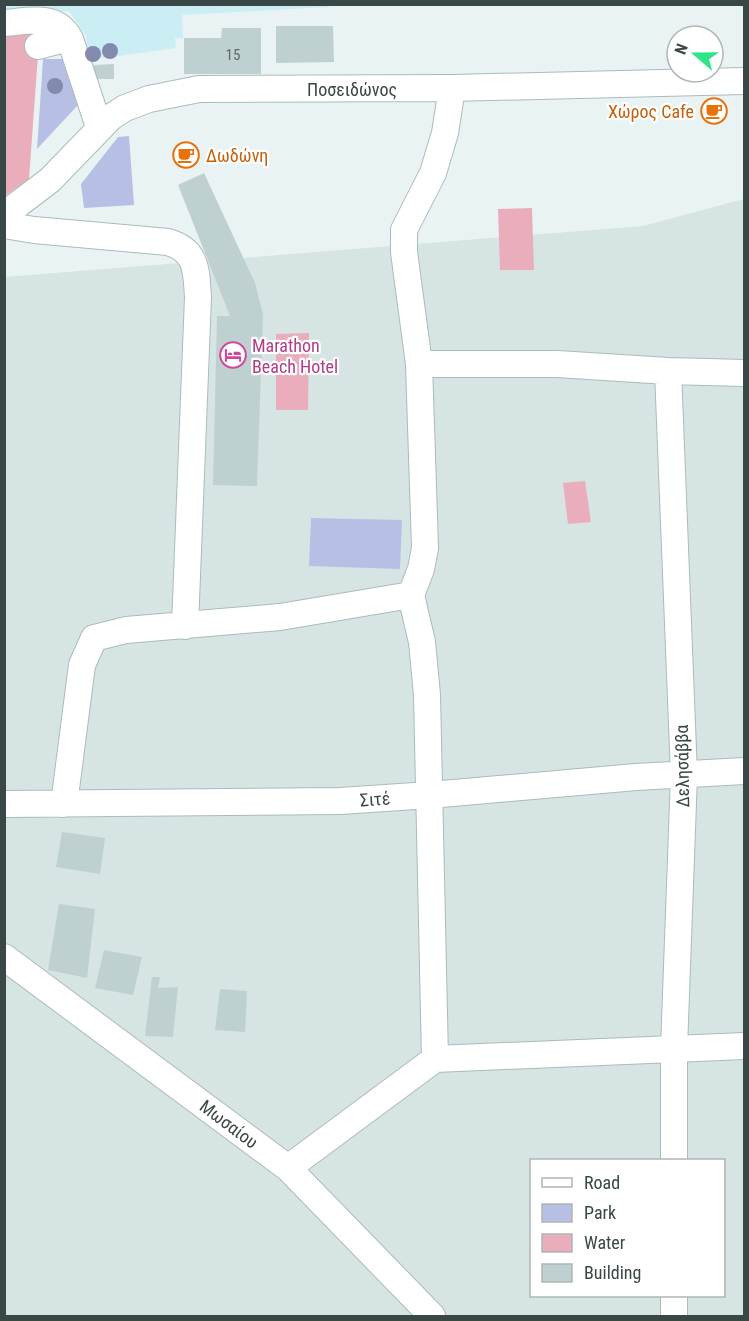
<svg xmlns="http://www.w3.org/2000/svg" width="749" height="1321" font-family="'Roboto Condensed',sans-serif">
  <rect width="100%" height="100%" fill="#eaf3f4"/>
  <path fill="#d6e4e4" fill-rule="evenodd" d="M744,199V1316H5L4,277L643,226ZM532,1160H724V1296H532Z"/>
  <path fill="#b7c0e4" d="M43,59H64L78,105L37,149Z
    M129,136L134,205L84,208L81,184L118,137Z
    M311,518L402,520L400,569L309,566Z"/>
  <path fill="#caeef4" d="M5,4L331,5L329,7L182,15L183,38H175L176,48L89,60L86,36L69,11L5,15Z"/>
  <path fill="#eaadbc" d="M29,29L35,54L38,55L29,179L5,196V31Z
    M532,208L534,270H500L498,209Z
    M309,333L308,410H276V334Z
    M585,481L591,522L568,524L563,483Z"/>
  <path fill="#bed1d0" d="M276,26H333L334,62L276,63Z
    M222,28H261V74H184V38H221Z
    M114,64V79H94V65Z
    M204,173L255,283L263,314L257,486L213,485L217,316H230L178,185Z
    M62,832L105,838L100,874L56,867Z
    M59,904L95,909L87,978L48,970Z
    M104,950L142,957L133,995L95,988Z
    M152,977H160L158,988L178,987L173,1037L145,1036Z
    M220,989L247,991L245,1032L215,1030Z"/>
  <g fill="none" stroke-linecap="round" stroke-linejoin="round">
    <g stroke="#abbbbb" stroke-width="28">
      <path id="minor" d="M4,23C29,21 56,13 70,39L99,127
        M38,46L69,38
        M4,215L50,180L111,117L125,108L149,99L199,89L452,88L744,81
        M4,225L34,230L168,242C198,251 196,271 198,297L185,626
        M419,364H557L668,371L744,373
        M668,371L684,775L674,1049V1160
        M411,595L422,642L427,695L435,1059
        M4,804L340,801L430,795L636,777L744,771
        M64,804L82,665L94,638L126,630L280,617L411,595L421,569L425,548L419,364L404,252V230L433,173L445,133L452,88
        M4,957L288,1168L432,1316
        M288,1168L435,1059L744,1046
        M674,1296V1316"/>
    </g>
    <use href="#minor" stroke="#fff" stroke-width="26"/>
  </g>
  <g fill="#8489ae">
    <circle cx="110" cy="51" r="8"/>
    <circle cx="93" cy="54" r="8"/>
    <circle cx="55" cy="86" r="8"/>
  </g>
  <defs>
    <g id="cafe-ring" transform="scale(1.35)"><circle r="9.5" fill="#fff" stroke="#e8710a" stroke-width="1.5"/><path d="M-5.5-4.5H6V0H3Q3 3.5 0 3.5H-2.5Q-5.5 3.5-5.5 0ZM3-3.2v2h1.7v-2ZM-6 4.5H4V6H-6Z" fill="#e8710a"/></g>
    <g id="hotel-ring" transform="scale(1.35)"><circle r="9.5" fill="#fff" stroke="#d1479c" stroke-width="1.5"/><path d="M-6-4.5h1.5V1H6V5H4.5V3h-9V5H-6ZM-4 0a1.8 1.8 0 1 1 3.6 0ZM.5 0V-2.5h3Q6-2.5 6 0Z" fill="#d1479c"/></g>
  </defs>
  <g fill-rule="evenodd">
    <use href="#cafe-ring" x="714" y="111"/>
    <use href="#cafe-ring" x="186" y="155"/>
    <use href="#hotel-ring" x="233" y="355"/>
  </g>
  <g text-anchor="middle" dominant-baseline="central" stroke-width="4.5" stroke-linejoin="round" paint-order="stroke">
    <g font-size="15" fill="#5a6a68">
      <text x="233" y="55">15</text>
    </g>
    <g font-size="18" fill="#394746" stroke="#fff">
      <text x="352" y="89">Ποσειδώνος</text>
      <text transform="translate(682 766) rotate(-91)">Δελησάββα</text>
      <text transform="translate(375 799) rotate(-4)">Σιτέ</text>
      <text transform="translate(229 1124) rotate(37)">Μωσαίου</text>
    </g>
    <g font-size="18" fill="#c56008" stroke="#fff" text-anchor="end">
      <text x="694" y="111">Χώρος Cafe</text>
      <text x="206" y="155" text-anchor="start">Δωδώνη</text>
    </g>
    <g font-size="18" fill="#b23c85" stroke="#fff" text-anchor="start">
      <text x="252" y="345">Marathon<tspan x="252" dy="21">Beach Hotel</tspan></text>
    </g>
  </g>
  <rect width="749" height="1321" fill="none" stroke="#394746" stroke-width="12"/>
  <rect x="530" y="1159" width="195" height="138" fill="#ffffff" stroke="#b0b5b5" stroke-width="1.5"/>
  <rect x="542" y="1178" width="30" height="9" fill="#ffffff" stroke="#b0b5b5" stroke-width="1.5"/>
  <text x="584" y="1189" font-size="18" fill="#394746">Road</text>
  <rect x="542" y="1204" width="30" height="18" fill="#b7c0e4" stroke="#b0b5b5" stroke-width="1.5"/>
  <text x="584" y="1219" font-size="18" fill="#394746">Park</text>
  <rect x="542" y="1234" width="30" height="18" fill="#eaadbc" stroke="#b0b5b5" stroke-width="1.5"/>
  <text x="584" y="1249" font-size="18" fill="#394746">Water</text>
  <rect x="542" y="1264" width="30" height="18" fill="#bed1d0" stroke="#b0b5b5" stroke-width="1.5"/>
  <text x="584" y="1279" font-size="18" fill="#394746">Building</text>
  <g transform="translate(695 54) rotate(290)"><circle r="28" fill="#ffffff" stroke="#b0b5b5" stroke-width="1.5"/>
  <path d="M0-4.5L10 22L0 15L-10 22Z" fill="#2ee68a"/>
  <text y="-9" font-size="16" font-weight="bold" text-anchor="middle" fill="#394746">N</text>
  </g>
</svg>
